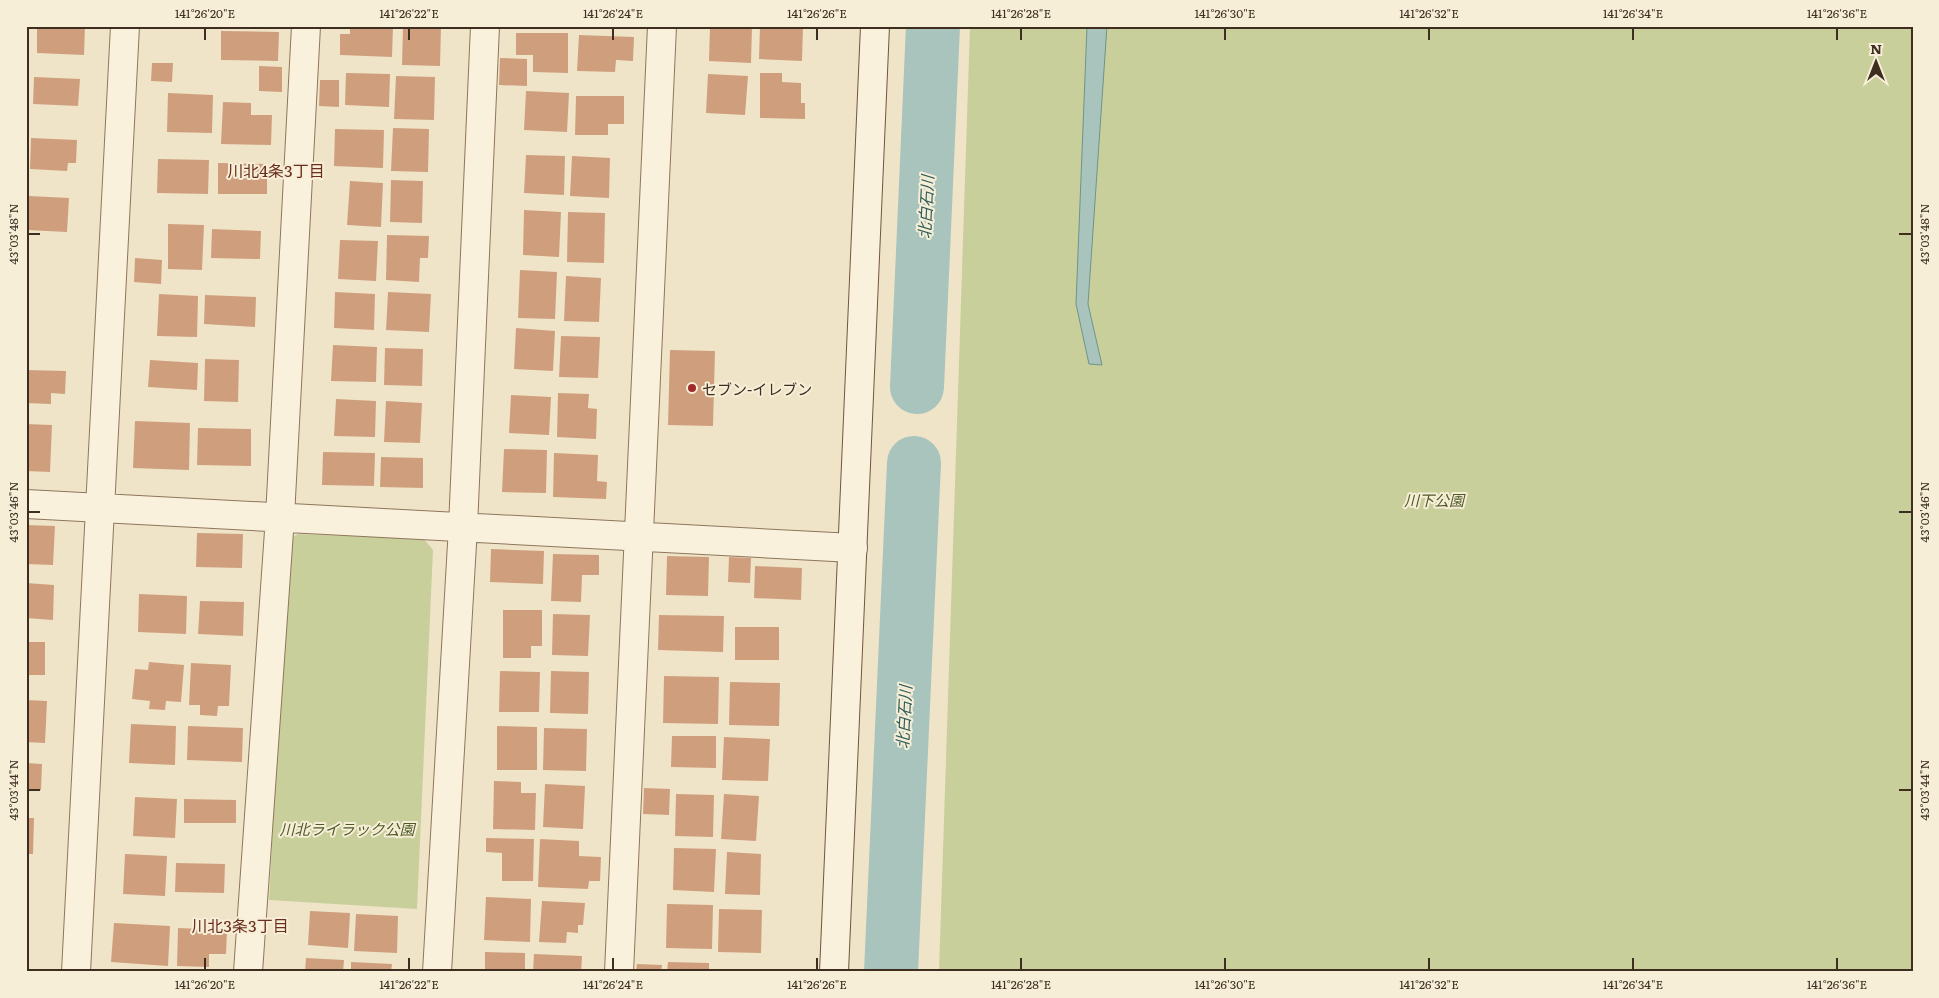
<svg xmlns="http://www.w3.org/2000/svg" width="1939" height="998" font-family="Literata,'Noto Sans JP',serif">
  <rect width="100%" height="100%" fill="#f0e4c8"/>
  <path fill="#c9cf9b" d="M970,26H1913V972H939Z
    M298,534L424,539L433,550L417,909L269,900L288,540Z"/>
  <path fill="#a9c4bc" stroke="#6f938a" d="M1087,26H1107L1088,304L1102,365L1089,364L1076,304Z"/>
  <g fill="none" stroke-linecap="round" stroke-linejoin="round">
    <path stroke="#a9c4bc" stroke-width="54" d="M917,387L933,26
      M891,972L914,463"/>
  </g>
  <path fill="#cf9f7d" d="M37,26H85L84,55L37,53Z
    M350,26H393L392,57L340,55V34H350Z
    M403,26H441L440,66L402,65Z
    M710,26H752L751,63L709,61Z
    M760,26H803L802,61L759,59Z
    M221,31L279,32L278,61L221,60Z
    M516,33H568V73L533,72V55H516Z
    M579,35L634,37L633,61L616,60L615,72L577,71Z
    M500,58L527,59V86L499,85Z
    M152,63H173L172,82L151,81Z
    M259,66L282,67V92L259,91Z
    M346,73L390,74L389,107L345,105Z
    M760,73H782V82L801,83V103H805V119L760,118Z
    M708,74L748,76L745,115L706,113Z
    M396,76L435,77L434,120L394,119Z
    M34,77L80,79L78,106L33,104Z
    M320,80H339V107L319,106Z
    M526,91L569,93L567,132L524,130Z
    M168,93L213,95L212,133L167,132Z
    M576,96H624V124H608V135H575Z
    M223,102L251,103V115H272L271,145L221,144Z
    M393,128L429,129L428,172L391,171Z
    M335,129L384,130L383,168L334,166Z
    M31,138L77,140L76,163H68L67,171L30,169Z
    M526,155L565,156L564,195L524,193Z
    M572,156L610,158L609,198L570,196Z
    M158,159L209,160L208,194L157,193Z
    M218,163L267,164V194H218Z
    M391,180L423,181L422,223L390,222Z
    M350,181L383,183L381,227L347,225Z
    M29,196L69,198L67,232L27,230Z
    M524,210L561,212L559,257L523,255Z
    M568,212L605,213L604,263L567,262Z
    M168,224L204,225L202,270L168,269Z
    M212,229L261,231L260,259L211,258Z
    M387,235L429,236L428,258H420L419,282L386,280Z
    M340,240L378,241L376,281L338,279Z
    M135,258L162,260L161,284L134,282Z
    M520,270L557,272L555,319L518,318Z
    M566,276L601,278L599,322L564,321Z
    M335,292L375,294L374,330L334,328Z
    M388,292L431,294L429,332L386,330Z
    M159,294L198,296L197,337L157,336Z
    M205,295L256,297L255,327L204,324Z
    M516,328L555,331L553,371L514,369Z
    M561,336L600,337L598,378L559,377Z
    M333,345L377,347L376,382L331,381Z
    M385,348L423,349L422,386L384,385Z
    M670,350L715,351L713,426L668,425Z
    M205,359L239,360L238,402L204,401Z
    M150,360L198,363L197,390L148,387Z
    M26,370L66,371L65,394L51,393V404L26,403Z
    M558,393L589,394L588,408L597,409L596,439L557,437Z
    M511,395L551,397L549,435L509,433Z
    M336,399L376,401L375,437L334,436Z
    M386,401L422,403L420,443L384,442Z
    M135,421L190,423L189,470L133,468Z
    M26,424L52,425L50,472L26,471Z
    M198,428L251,429V466L197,465Z
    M504,449L547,450L546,493L502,492Z
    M323,452L375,453L374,486L322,485Z
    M554,453L598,455L597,481L607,482L606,499L553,497Z
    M381,457L423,458V488L380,487Z
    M26,525L55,526L53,565L26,564Z
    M197,533L243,534L242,568L196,567Z
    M491,549L544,551L543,584L490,582Z
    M553,554L599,555V575H582L581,602L551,601Z
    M667,556L709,557L708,596L666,595Z
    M729,557L751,558L750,583L728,582Z
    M755,566L802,568L801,600L754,598Z
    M26,583L54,585L53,620L26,618Z
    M139,594L187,596L186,634L138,632Z
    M200,601L244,602L243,636L198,634Z
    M503,610H542V646H531V658H503Z
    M553,614L590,615L588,656L552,655Z
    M659,615L724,616L723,652L658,650Z
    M735,627H779V660H735Z
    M26,642H45V675H26Z
    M149,662L184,665L181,702L166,701L165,710L149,709L150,701L132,699L135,669L148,670Z
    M191,663L231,665L229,706H218L217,716L200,715V705H189Z
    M500,671L540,672L539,712H499Z
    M551,671L589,672L588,714L550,713Z
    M664,676L719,677L718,724L663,723Z
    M730,682L780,683L779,726L729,725Z
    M26,700L47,701L45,743L26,742Z
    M131,724L176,726L175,765L129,763Z
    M188,726L243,728L242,762L187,760Z
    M497,726L537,727V770H497Z
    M544,728L587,729L586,771L543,770Z
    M672,736H716V768L671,767Z
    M724,737L770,739L768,781L722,780Z
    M26,763L42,764L41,790L26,789Z
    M494,781L521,782V793H536L535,830L493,829Z
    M545,784L585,786L583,829L543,827Z
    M644,788L670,789L669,815L643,814Z
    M676,794L714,795L713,837L675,836Z
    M724,794L759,796L756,841L721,839Z
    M135,797L177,799L175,838L133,836Z
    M184,799L236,800V823H184Z
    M26,818H34L33,854H26Z
    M486,838L534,839L533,881H502V853L486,852Z
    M540,839L579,841V856L601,857L600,881H589L588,889L538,887Z
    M674,848L716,849L714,892L673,890Z
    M727,852L761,854L760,895L725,894Z
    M125,854L167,856L165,896L123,894Z
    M176,863L225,864L224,893L175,892Z
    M486,897L531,899L530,942L484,940Z
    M542,901L585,903L583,925H578V933L567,932L566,943L539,942Z
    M667,904L713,905L712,949L666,948Z
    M719,909L762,910L761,953L718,952Z
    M310,911L350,913L348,948L308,945Z
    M356,914L398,916L397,953L354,951Z
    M114,923L170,926L168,966L111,962Z
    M178,928L227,930L226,954H209V967L177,966Z
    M485,952L525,953V972H485Z
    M534,954L582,956L581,972H533Z
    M306,958L344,960L343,972H305Z
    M351,962L392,964L391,972H351Z
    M668,962L709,963V972H667Z
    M637,964L662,965L661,972H636Z
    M722,969L761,970V972H722Z"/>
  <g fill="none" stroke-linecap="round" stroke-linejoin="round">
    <g stroke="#8d765c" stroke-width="30">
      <path id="street" d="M26,504L853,548
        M76,972L125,26
        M248,972L280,517L306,26
        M437,972L463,527L485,26
        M619,972L662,26"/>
    </g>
    <g stroke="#6f573f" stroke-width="30">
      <path id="secondary" d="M834,972L875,26"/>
    </g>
    <use href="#street" stroke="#faf1dc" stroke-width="28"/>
    <use href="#secondary" stroke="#faf1dc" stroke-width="28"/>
  </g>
  <path fill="none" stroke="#3d2e20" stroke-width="2" d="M205,28V40M409,28V40M613,28V40M817,28V40M1021,28V40M1225,28V40M1429,28V40M1633,28V40M1837,28V40M28,234H40M1899,234H1912M28,512H40M1899,512H1912M28,790H40M1899,790H1912M205,958V970M409,958V970M613,958V970M817,958V970M1021,958V970M1225,958V970M1429,958V970M1633,958V970M1837,958V970"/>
  <circle fill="#9e2a2b" stroke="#f7eed8" stroke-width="2" cx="692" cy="388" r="5"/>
  <g text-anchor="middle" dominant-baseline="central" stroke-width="4" stroke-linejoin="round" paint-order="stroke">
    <g font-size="15" fill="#3d2e20" stroke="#f7eed8" text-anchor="start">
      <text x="702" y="388">セブン-イレブン</text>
    </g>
    <g font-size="15" font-style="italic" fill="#4d5a26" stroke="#f7eed8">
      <text x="1434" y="499">川下公園</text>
      <text x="347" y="828">川北ライラック公園</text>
    </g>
    <g font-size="16" fill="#6b2e1e" stroke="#f7eed8">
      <text x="276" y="170">川北4条3丁目</text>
      <text x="240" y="925">川北3条3丁目</text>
    </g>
    <g font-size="16" font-style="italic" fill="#2f5d5a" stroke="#f7eed8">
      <text transform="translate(925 207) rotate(-87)">北白石川</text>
      <text transform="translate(903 717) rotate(-87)">北白石川</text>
    </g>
  </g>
  <rect width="1939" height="998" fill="none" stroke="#f7eed8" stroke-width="55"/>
  <g transform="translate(1876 62)" stroke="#f7eed8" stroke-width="4" paint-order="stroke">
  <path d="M0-4L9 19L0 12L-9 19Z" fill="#3d2e20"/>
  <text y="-8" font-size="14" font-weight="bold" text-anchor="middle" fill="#3d2e20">N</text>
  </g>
  <rect x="28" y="28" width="1884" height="942" fill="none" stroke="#3d2e20" stroke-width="2"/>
  <g font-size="12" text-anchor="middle" fill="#3d2e20">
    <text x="205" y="18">141°26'20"E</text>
    <text x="409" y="18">141°26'22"E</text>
    <text x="613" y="18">141°26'24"E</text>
    <text x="817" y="18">141°26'26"E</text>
    <text x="1021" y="18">141°26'28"E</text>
    <text x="1225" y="18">141°26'30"E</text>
    <text x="1429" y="18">141°26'32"E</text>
    <text x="1633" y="18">141°26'34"E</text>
    <text x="1837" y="18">141°26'36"E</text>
    <text transform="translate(14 234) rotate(-90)" y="4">43°03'48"N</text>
    <text transform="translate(1925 234) rotate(-90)" y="4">43°03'48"N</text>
    <text transform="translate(14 512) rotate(-90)" y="4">43°03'46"N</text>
    <text transform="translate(1925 512) rotate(-90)" y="4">43°03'46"N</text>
    <text transform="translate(14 790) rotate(-90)" y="4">43°03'44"N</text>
    <text transform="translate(1925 790) rotate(-90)" y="4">43°03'44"N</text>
    <text x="205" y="989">141°26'20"E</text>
    <text x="409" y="989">141°26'22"E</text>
    <text x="613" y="989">141°26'24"E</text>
    <text x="817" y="989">141°26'26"E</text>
    <text x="1021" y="989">141°26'28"E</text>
    <text x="1225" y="989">141°26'30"E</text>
    <text x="1429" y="989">141°26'32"E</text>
    <text x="1633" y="989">141°26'34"E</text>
    <text x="1837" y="989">141°26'36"E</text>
  </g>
</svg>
